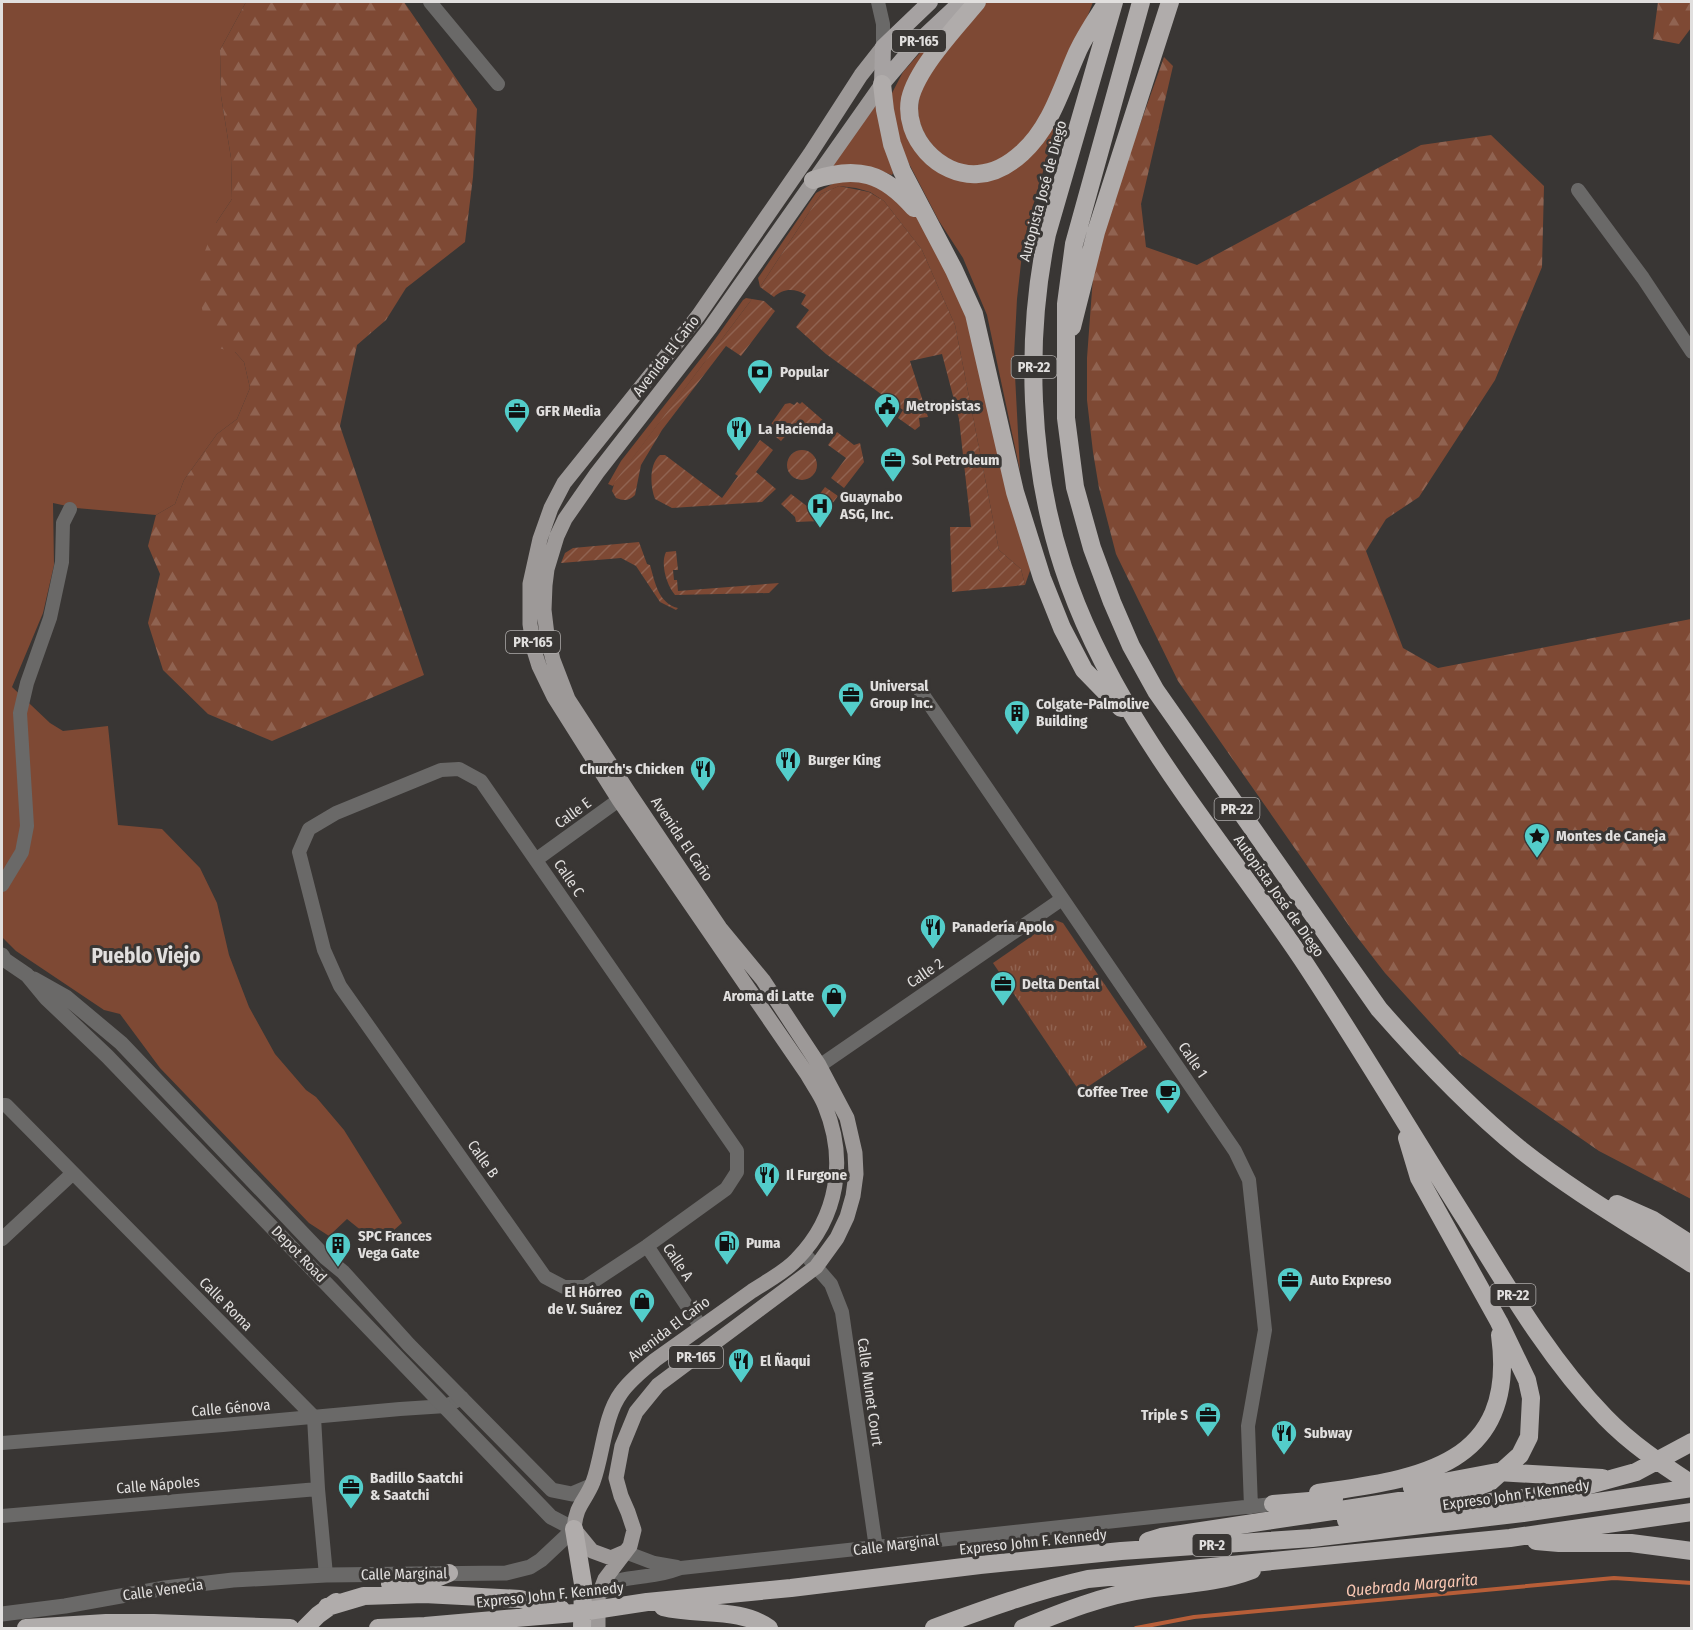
<svg xmlns="http://www.w3.org/2000/svg" width="1693" height="1630" font-family="'Fira Sans Condensed',sans-serif">
  <defs>
    <pattern id="forest-firs" width="22" height="20" patternUnits="userSpaceOnUse" patternTransform="scale(1.5)"><rect width="22" height="20" fill="#7e4934"/><path d="M5 1l3.5 6h-7zM16 11l3.5 6h-7z" fill="#906351"/></pattern>
    <pattern id="park-tufts" width="24" height="20" patternUnits="userSpaceOnUse" patternTransform="scale(1.5)"><rect width="24" height="20" fill="#7e4934"/><path d="M3 7l-1-3M5 7V3M7 7l1-3M15 17l-1-3M17 17v-4M19 17l1-3" fill="none" stroke="#906351"/></pattern>
    <pattern id="garden-furrows" width="10" height="10" patternUnits="userSpaceOnUse" patternTransform="scale(1.5)"><rect width="10" height="10" fill="#7e4934"/><path d="M-1 1l2-2M0 10L10 0M9 11l2-2" fill="none" stroke="#906351"/></pattern>
  </defs>
  <rect width="100%" height="100%" fill="#393634"/>
  <path fill="#7e4934" d="M2,2H246L220,50L221,96L231,158L232,199L216,223L235,352L244,362L250,388L237,419L217,434L184,480L175,504L156,515L76,508L53,503L54,565L43,613L12,687L50,723L63,731L108,726L118,825L162,829L200,868L217,903L229,955L249,1007L275,1054L306,1090L316,1097L344,1130L402,1223L378,1244L347,1219L329,1236L309,1223L160,1068L120,1014L104,1010L16,951L2,937Z
    M983,2H1093C1080,38 1063,71 1046,106C1041,116 1037,131 1029,138C1023,144 1000,163 992,165C961,173 930,153 920,123C916,111 919,95 922,82Z
    M940,30L944,34L923,60L912,140L985,178L1059,116L1033,206L1022,254L1017,299L1014,356L1020,471L987,315L963,258L939,221L906,158L900,144L892,104V93L903,72Z
    M877,104L893,173L892,175L866,166L828,169Z
    M867,178L914,212L939,255L967,319L1032,565L1025,585L1021,569L999,550L955,325L922,250L884,201L870,192L856,188L839,186L821,194L760,287L758,278L816,193L834,183Z
    M746,298L752,299L620,475L613,486L608,484L621,461L706,352L743,300Z"/>
  <path fill="url(#forest-firs)" d="M246,2H404L477,109L473,177L465,242L406,288L386,320L357,345L340,426L424,675L272,741L208,714L163,670L148,623L160,574L148,546L156,515L175,504L184,480L217,434L237,419L250,388L244,362L235,352L218,348L206,329L198,288L203,256L216,223L232,199L231,158L221,96L220,50Z
    M1658,2H1691V28L1679,44L1653,39Z
    M1164,57L1173,66L1141,204L1146,247L1197,265L1421,145L1491,135L1544,186L1542,267L1495,380L1419,497L1386,519L1366,551L1403,648L1438,668L1691,619V1199L1599,1151L1459,1054L1385,973L1354,933L1178,681L1116,554L1099,488L1093,452L1087,400V358L1094,263L1131,150Z"/>
  <path fill="url(#park-tufts)" d="M1055,920L1063,923L1147,1047L1080,1092L993,963Z"/>
  <path fill="url(#garden-furrows)" d="M839,186L869,192L884,201L922,250L955,325L999,550L1021,569L1025,585L952,592L950,527H971L959,419L942,354L910,361L928,417L919,418L920,426L915,430L898,418L903,410L826,354L796,327L809,310L801,304L806,295C795,288 783,288 774,297L760,287L821,194Z
    M752,299L764,301L775,311L741,356L726,346L662,430L641,465L635,495C629,501 624,501 616,498L612,491L615,481Z
    M797,402L800,404L802,402L825,422L814,436L799,426L792,429L781,441L767,430L785,404L790,403L794,405Z
    M837,432L854,445L860,443L864,462L844,488L831,478L846,458L828,445Z
    M760,440L773,450L756,472L776,489L762,502L672,508L655,499C650,486 649,464 660,455H665L722,498L738,476L735,474Z
    M787 465a15 15 0 1 1 30 0a15 15 0 1 1-30 0Z
    M825,487L838,496L819,521L796,522L795,517L781,504L791,494L816,513L823,505L816,499Z
    M639,542L647,564L650,565C655,582 658,603 678,608L676,610L660,602L636,566L621,558L561,563L565,553L573,548Z
    M676,551L678,570H673L674,580H677L678,591L779,583L769,593L675,595C667,586 660,564 666,552Z"/>
  <g fill="none" stroke-linecap="round" stroke-linejoin="round">
    <path stroke="#b75e38" stroke-width="4" d="M1136,1628L1194,1617L1614,1578L1692,1583"/>
    <path stroke="#6a6968" stroke-width="14" d="M430,2L498,84
      M878,2L883,24V47
      M1578,190L1643,278L1692,352
      M919,689L1235,1151L1249,1180L1265,1330L1248,1426L1251,1507
      M459,769L481,781L737,1151V1172L726,1189L647,1246L585,1287H564L545,1277L340,986L324,950L299,852L309,829L336,813L441,770Z
      M537,859L627,794
      M2,885L22,852L27,826L20,713L27,683L50,618L62,562L63,523L70,509
      M812,1071L1062,899
      M2,1105H6L314,1417L318,1489L326,1575
      M2,1239L73,1173
      M647,1246L701,1327
      M803,1252L831,1284L842,1312L876,1548
      M2,1443L223,1425L400,1409L446,1406L462,1398
      M2,1516L318,1489
      M625,1552L654,1563L677,1567
      M599,1596C618,1576 622,1580 647,1576C659,1575 670,1572 681,1568L1273,1504"/>
    <path stroke="#6a6968" stroke-width="15" d="M2,955L5,960L27,975L46,998L107,1056L551,1517L574,1529L541,1560L530,1567L506,1573L326,1575L233,1580L165,1588L65,1606L2,1614
      M34,979L66,997L121,1043L326,1258L343,1272L409,1345L552,1490L572,1494L591,1486"/>
    <path stroke="#9d9998" stroke-width="15" d="M625,1552L611,1558L592,1551L574,1529C576,1504 585,1502 593,1482C603,1455 604,1416 621,1393C630,1380 643,1370 655,1360C687,1337 720,1314 752,1291C767,1281 785,1272 797,1259C838,1217 847,1160 825,1106C821,1095 813,1085 807,1074L619,800L554,697L539,666L534,650L530,624V584L540,539L551,508L564,483L698,316L810,154L861,75L883,47
      M598,1628V1597L605,1579L630,1546L634,1530L628,1512L621,1496L616,1478L622,1446L636,1412L658,1385L816,1267L837,1238L847,1217L853,1196L856,1174L855,1153L847,1118L819,1065L763,980L720,928L629,793L568,699L553,660L547,635L544,610L545,585L547,569L557,536L565,519L597,473L710,328L882,84"/>
    <path stroke="#a6a2a2" stroke-width="16" d="M882,84L915,45L961,2
      M882,84L883,47L930,2"/>
    <path stroke="#b0acab" stroke-width="18" d="M977,2C957,26 917,68 910,99C903,137 939,177 978,174C995,173 1010,164 1022,153C1051,127 1062,87 1077,53C1085,35 1097,18 1107,2
      M1114,2L1047,234C1025,340 1029,463 1063,567C1111,715 1217,832 1302,959C1359,1045 1411,1133 1466,1220C1508,1288 1549,1359 1605,1417C1630,1443 1661,1464 1692,1484
      M1141,2L1074,244L1066,304V418L1075,487L1092,548L1112,602L1131,646L1156,691L1379,1009C1423,1059 1469,1108 1521,1150C1574,1192 1635,1227 1692,1264
      M882,84L885,110L892,144L902,171L954,270L974,314L1015,492L1042,578L1062,628L1084,670L1121,708
      M813,180C857,165 884,173 914,208
      M1072,327L1096,232L1170,2
      M1617,1204L1653,1220L1692,1245
      M1412,1488L1497,1472L1602,1478
      M1318,1493C1419,1479 1518,1466 1500,1335
      M1273,1504L1334,1499
      M1346,1520L1538,1496L1571,1490L1636,1472L1692,1442
      M574,1529L583,1584L582,1628
      M1148,1541L1161,1537L1465,1491L1490,1482L1520,1455L1529,1437L1531,1398L1527,1380L1499,1322L1419,1178L1407,1138
      M1536,1541L1559,1543H1631L1692,1551
      M390,1584L432,1580L449,1573
      M327,1607L364,1596L424,1594L520,1599L561,1609
      M663,1607C698,1616 739,1607 769,1628
      M26,1628L106,1623H154L290,1628
      M305,1628L318,1615L336,1602
      M378,1628L425,1626L575,1613L647,1602L791,1588L980,1565L1121,1551L1312,1538L1523,1513L1692,1488
      M934,1628C985,1609 1035,1591 1088,1579L1510,1538L1692,1512
      M1023,1628C1062,1612 1104,1595 1147,1589C1183,1584 1218,1583 1252,1570"/>
  </g>
  <defs>
    <g id="bank-pin" transform="scale(1.35)"><path d="M0 17L-7.5 6A9.5 9.5 0 1 1 7.5 6Z" fill="#53cdca" stroke="#393634"/><path d="M-6-4H6V4H-6ZM0-2.3a2.3 2.3 0 1 0 0 4.6a2.3 2.3 0 1 0 0-4.6Z" fill="#111"/></g>
    <g id="civic-pin" transform="scale(1.35)"><path d="M0 17L-7.5 6A9.5 9.5 0 1 1 7.5 6Z" fill="#53cdca" stroke="#393634"/><path d="M-.6-6.5H3V-4.5H.6V-3L4-1V1h2V6H-6V1h2V-1L-.6-3ZM-1.2 2.5V6h2.4V2.5Z" fill="#111"/></g>
    <g id="office-pin" transform="scale(1.35)"><path d="M0 17L-7.5 6A9.5 9.5 0 1 1 7.5 6Z" fill="#53cdca" stroke="#393634"/><path d="M-6-3h4V-5.5h4V-3h4V5H-6ZM-1-4.5V-3h2v-1.5ZM-6 0V1H6V0Z" fill="#111"/></g>
    <g id="restaurant-pin" transform="scale(1.35)"><path d="M0 17L-7.5 6A9.5 9.5 0 1 1 7.5 6Z" fill="#53cdca" stroke="#393634"/><path d="M-5-6h1v4h1v-4h1v4h1v-4h1v5L-1.5 .5V6h-2V.5L-5-1ZM5-6V6H3V1.5H1.5Q1.5-4 5-6Z" fill="#111"/></g>
    <g id="hospital-pin" transform="scale(1.35)"><path d="M0 17L-7.5 6A9.5 9.5 0 1 1 7.5 6Z" fill="#53cdca" stroke="#393634"/><path d="M-5-5h3v3.5h4V-5h3V5h-3V1.5h-4V5h-3Z" fill="#111"/></g>
    <g id="building-pin" transform="scale(1.35)"><path d="M0 17L-7.5 6A9.5 9.5 0 1 1 7.5 6Z" fill="#53cdca" stroke="#393634"/><path d="M-4-6H4V6H1V3H-1V6H-4ZM-2.5-4.3h1.7v1.8h-1.7ZM.8-4.3h1.7v1.8H.8ZM-2.5-1h1.7V.8h-1.7ZM.8-1h1.7V.8H.8Z" fill="#111"/></g>
    <g id="sight-pin" transform="scale(1.35)"><path d="M0 17L-7.5 6A9.5 9.5 0 1 1 7.5 6Z" fill="#53cdca" stroke="#393634"/><path d="M0-6L1.8-2.2L6-1.7L2.9 1.2L3.7 5.4L0 3.3L-3.7 5.4L-2.9 1.2L-6-1.7L-1.8-2.2Z" fill="#111"/></g>
    <g id="shop-pin" transform="scale(1.35)"><path d="M0 17L-7.5 6A9.5 9.5 0 1 1 7.5 6Z" fill="#53cdca" stroke="#393634"/><path d="M-5-2.5h2.3a2.7 3.5 0 0 1 5.4 0H5L5.5 6h-11ZM-1.5-2.5h3a1.5 2.3 0 0 0-3 0Z" fill="#111"/></g>
    <g id="cafe-pin" transform="scale(1.35)"><path d="M0 17L-7.5 6A9.5 9.5 0 1 1 7.5 6Z" fill="#53cdca" stroke="#393634"/><path d="M-5.5-4.5H6V0H3Q3 3.5 0 3.5H-2.5Q-5.5 3.5-5.5 0ZM3-3.2v2h1.7v-2ZM-6 4.5H4V6H-6Z" fill="#111"/></g>
    <g id="fuel-pin" transform="scale(1.35)"><path d="M0 17L-7.5 6A9.5 9.5 0 1 1 7.5 6Z" fill="#53cdca" stroke="#393634"/><path d="M-5.5-6h7V0h2V4h1.3V-2.5L3-4.5l.8-.8L6-3V5H2.5V1h-1V6h-7ZM-4.2-4.7v3.2H.2V-4.7Z" fill="#111"/></g>
  </defs>
  <g fill-rule="evenodd">
    <use href="#bank-pin" x="760" y="372"/>
    <use href="#civic-pin" x="887" y="406"/>
    <use href="#office-pin" x="517" y="411"/>
    <use href="#restaurant-pin" x="739" y="429"/>
    <use href="#office-pin" x="893" y="460"/>
    <use href="#hospital-pin" x="820" y="506"/>
    <use href="#office-pin" x="851" y="695"/>
    <use href="#building-pin" x="1017" y="713"/>
    <use href="#restaurant-pin" x="788" y="760"/>
    <use href="#restaurant-pin" x="703" y="769"/>
    <use href="#sight-pin" x="1537" y="836"/>
    <use href="#restaurant-pin" x="933" y="927"/>
    <use href="#office-pin" x="1003" y="984"/>
    <use href="#shop-pin" x="834" y="996"/>
    <use href="#cafe-pin" x="1168" y="1092"/>
    <use href="#restaurant-pin" x="767" y="1175"/>
    <use href="#fuel-pin" x="727" y="1243"/>
    <use href="#building-pin" x="338" y="1245"/>
    <use href="#office-pin" x="1290" y="1280"/>
    <use href="#shop-pin" x="642" y="1301"/>
    <use href="#restaurant-pin" x="741" y="1361"/>
    <use href="#office-pin" x="1208" y="1415"/>
    <use href="#restaurant-pin" x="1284" y="1433"/>
    <use href="#office-pin" x="351" y="1487"/>
  </g>
  <g text-anchor="middle" dominant-baseline="central" stroke-width="6" stroke-linejoin="round" paint-order="stroke">
    <g fill="#393634" stroke="#afacab" stroke-width="1.5">
      <rect x="892" y="30" width="54" height="22" rx="4.5"/>
      <rect x="1011.5" y="356" width="45" height="22" rx="4.5"/>
      <rect x="506" y="631" width="54" height="22" rx="4.5"/>
      <rect x="1214.5" y="798" width="45" height="22" rx="4.5"/>
      <rect x="1490.5" y="1284" width="45" height="22" rx="4.5"/>
      <rect x="669" y="1346" width="54" height="22" rx="4.5"/>
      <rect x="1192.5" y="1534" width="39" height="22" rx="4.5"/>
    </g>
    <g font-size="14" font-weight="bold" fill="#e1dfde">
      <text x="919" y="41">PR-165</text>
      <text x="1034" y="367">PR-22</text>
      <text x="533" y="642">PR-165</text>
      <text x="1237" y="809">PR-22</text>
      <text x="1513" y="1295">PR-22</text>
      <text x="696" y="1357">PR-165</text>
      <text x="1212" y="1545">PR-2</text>
    </g>
    <g font-size="15" fill="#e1dfde" stroke="#393634">
      <text transform="translate(1043 191) rotate(-75)">Autopista José de Diego</text>
      <text transform="translate(666 356) rotate(-52)">Avenida El Caño</text>
      <text transform="translate(573 813) rotate(-36)">Calle E</text>
      <text transform="translate(682 839) rotate(56)">Avenida El Caño</text>
      <text transform="translate(569 878) rotate(56)">Calle C</text>
      <text transform="translate(1279 896) rotate(55)">Autopista José de Diego</text>
      <text transform="translate(925 973) rotate(-34)">Calle 2</text>
      <text transform="translate(1193 1060) rotate(56)">Calle 1</text>
      <text transform="translate(483 1159) rotate(55)">Calle B</text>
      <text transform="translate(299 1254) rotate(46)">Depot Road</text>
      <text transform="translate(678 1262) rotate(56)">Calle A</text>
      <text transform="translate(226 1304) rotate(45)">Calle Roma</text>
      <text transform="translate(669 1329) rotate(-37)">Avenida El Caño</text>
      <text transform="translate(870 1392) rotate(82)">Calle Munet Court</text>
      <text transform="translate(231 1408) rotate(-5)">Calle Génova</text>
      <text transform="translate(158 1485) rotate(-5)">Calle Nápoles</text>
      <text transform="translate(1516 1495) rotate(-8)">Expreso John F. Kennedy</text>
      <text transform="translate(1033 1542) rotate(-6)">Expreso John F. Kennedy</text>
      <text transform="translate(896 1545) rotate(-7)">Calle Marginal</text>
      <text transform="translate(404 1574) rotate(-1)">Calle Marginal</text>
      <text transform="translate(163 1590) rotate(-8)">Calle Venecia</text>
      <text transform="translate(550 1595) rotate(-6)">Expreso John F. Kennedy</text>
    </g>
    <g font-size="15" font-weight="bold" fill="#e1dfde" stroke="#393634" text-anchor="start">
      <text x="780" y="372">Popular</text>
      <text x="906" y="406">Metropistas</text>
      <text x="536" y="411">GFR Media</text>
      <text x="758" y="429">La Hacienda</text>
      <text x="912" y="460">Sol Petroleum</text>
      <text x="840" y="497">Guaynabo<tspan x="840" dy="17">ASG, Inc.</tspan></text>
      <text x="870" y="686">Universal<tspan x="870" dy="17">Group Inc.</tspan></text>
      <text x="1036" y="704">Colgate-Palmolive<tspan x="1036" dy="17">Building</tspan></text>
      <text x="808" y="760">Burger King</text>
      <text x="684" y="769" text-anchor="end">Church's Chicken</text>
      <text x="1556" y="836">Montes de Caneja</text>
      <text x="952" y="927">Panadería Apolo</text>
      <text x="1022" y="984">Delta Dental</text>
      <text x="814" y="996" text-anchor="end">Aroma di Latte</text>
      <text x="1148" y="1092" text-anchor="end">Coffee Tree</text>
      <text x="786" y="1175">Il Furgone</text>
      <text x="358" y="1236">SPC Frances<tspan x="358" dy="17">Vega Gate</tspan></text>
      <text x="746" y="1243">Puma</text>
      <text x="1310" y="1280">Auto Expreso</text>
      <text x="622" y="1292" text-anchor="end">El Hórreo<tspan x="622" dy="17">de V. Suárez</tspan></text>
      <text x="760" y="1361">El Ñaqui</text>
      <text x="1188" y="1415" text-anchor="end">Triple S</text>
      <text x="1304" y="1433">Subway</text>
      <text x="370" y="1478">Badillo Saatchi<tspan x="370" dy="17">&amp; Saatchi</tspan></text>
    </g>
    <g font-size="16" font-style="italic" fill="#f9c7b3" stroke="#393634">
      <text transform="translate(1412 1585) rotate(-5)">Quebrada Margarita</text>
    </g>
    <g font-size="21" font-weight="bold" fill="#e1dfde" stroke="#393634">
      <text x="146" y="956">Pueblo Viejo</text>
    </g>
  </g>
  <rect width="1693" height="1630" fill="none" stroke="#e1dfde" stroke-width="6"/>
</svg>
